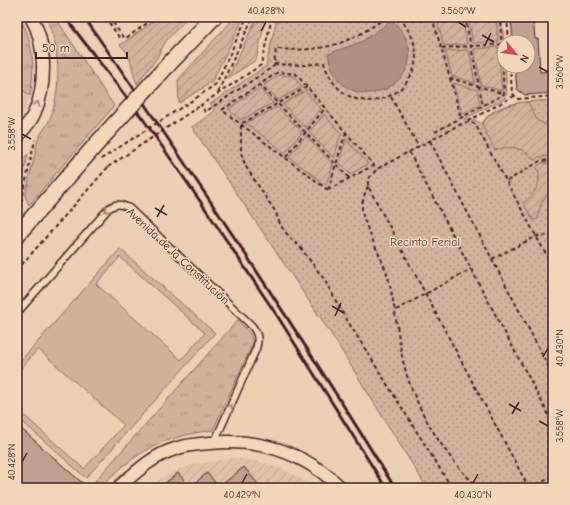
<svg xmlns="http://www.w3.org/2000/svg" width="570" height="505" font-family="'Comic Neue',sans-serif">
  <defs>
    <pattern id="industrial-furrows" width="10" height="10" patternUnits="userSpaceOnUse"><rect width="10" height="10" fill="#dec2a8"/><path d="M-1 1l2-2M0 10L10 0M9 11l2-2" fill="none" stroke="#c0a691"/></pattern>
    <pattern id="grass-tufts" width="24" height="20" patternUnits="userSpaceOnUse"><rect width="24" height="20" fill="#d1b39c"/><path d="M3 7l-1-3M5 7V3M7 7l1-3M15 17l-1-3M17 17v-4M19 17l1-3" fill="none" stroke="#ac917f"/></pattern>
    <pattern id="park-dots" width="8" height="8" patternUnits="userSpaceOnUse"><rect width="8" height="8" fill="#d1b39c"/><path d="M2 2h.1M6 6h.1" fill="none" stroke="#ac917f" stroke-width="1.8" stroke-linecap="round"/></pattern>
    <pattern id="garden-furrows" width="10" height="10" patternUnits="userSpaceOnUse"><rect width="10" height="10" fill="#d1b39c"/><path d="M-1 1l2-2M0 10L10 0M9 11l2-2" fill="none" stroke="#ac917f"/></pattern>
  </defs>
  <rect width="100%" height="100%" fill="#ebd0b3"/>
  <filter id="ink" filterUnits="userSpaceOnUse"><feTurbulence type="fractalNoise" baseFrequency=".025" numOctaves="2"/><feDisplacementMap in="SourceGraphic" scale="8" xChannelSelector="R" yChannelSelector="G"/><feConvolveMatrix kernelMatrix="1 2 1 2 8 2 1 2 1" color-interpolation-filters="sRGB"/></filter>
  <g filter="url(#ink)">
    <path fill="#dec2a8" d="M17,85L30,96L24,112L17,122Z"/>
    <path fill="url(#industrial-furrows)" d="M234,458L256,461L283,469L317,488H147L167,475L191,465Z"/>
    <path fill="url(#grass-tufts)" stroke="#8e6964" d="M17,17H19C34,41 35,69 30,96L17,85Z
      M46,17H55L114,106L29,205L25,196L36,150C36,137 45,130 50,119C62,86 60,49 46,17Z
      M28,154L17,202V166Z
      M238,320L250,334L253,343L213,430C162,437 136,451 100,488H89Z"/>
    <path fill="url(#park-dots)" stroke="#8e6964" d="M277,17H502L507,94L504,99L464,119L475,120L482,124C495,100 530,102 553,100V488H427L330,332L192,127L215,111L210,104L266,66Z"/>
    <path fill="url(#garden-furrows)" stroke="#8e6964" d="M160,17H188L166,41L156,59L137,84C131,70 133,55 120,45Z
      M235,17H244L212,82L179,103L178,80Z
      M257,17H266L256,60L228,78Z
      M452,17H462L467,44L444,46L438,24Z
      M468,17H496L498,41L473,43Z
      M498,47L502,91L481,85L474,49Z
      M469,50L475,83L452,76L445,51Z
      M279,75L293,76L302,87L278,100L264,85Z
      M453,83L477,90L480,105L462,114Z
      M259,88L273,103L241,120L228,109Z
      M305,91L321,109L306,128L283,104Z
      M528,102L537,120L553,129V156L539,157L534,160C524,147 510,145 495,150L482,125C490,109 512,103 528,102Z
      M277,107L302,132L285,153L246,123Z
      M324,114L341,134L334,158L309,132Z
      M306,136L333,164L326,185L289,157Z
      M346,139L368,164L350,174L339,162Z
      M542,163H553V191C542,197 539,206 538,219L533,220L523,203C535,196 543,180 537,167Z"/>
    <path fill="#d1b39c" stroke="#8e6964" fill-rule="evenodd" d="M120,249L215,333L86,478L17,417V409L84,469L124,425L38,349L17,373V365ZM120,257L205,333L181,360L96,284Z"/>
    <path fill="#b08e80" stroke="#87625e" d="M392,20C452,77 341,133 328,54L363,41Z"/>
    <path fill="#c0a190" stroke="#4a1f2b" d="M511,17H533L535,39H538L540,72L553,71V93L525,95L517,89L515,66H528V42H513Z
      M17,425L88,488H17Z
      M244,467L261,488H159L178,473L190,487L207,473L219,487Z"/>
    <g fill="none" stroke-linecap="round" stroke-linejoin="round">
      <g stroke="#4a1f2b" stroke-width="9">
        <path id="service" d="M17,313L109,208C117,203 121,204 129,208L252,326C258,334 259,339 256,349L214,443"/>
      </g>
      <g stroke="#4a1f2b" stroke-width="15">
        <path id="minor" d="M17,137C23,130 30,123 34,114C46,87 47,44 31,17
          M118,488C135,473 152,456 175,449C186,445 199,444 211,443C260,438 305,453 341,488"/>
      </g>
      <g stroke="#4a1f2b" stroke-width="18">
        <path id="tertiary" d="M167,66L214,17
          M17,235L100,140"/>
      </g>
      <path stroke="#4a1f2b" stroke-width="2" stroke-dasharray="4 3" stroke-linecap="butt" d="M105,17L119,37L122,35
        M109,17L123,37L126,38L156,17
        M272,17L261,65L201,105L205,112L274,66L276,49C322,52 349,45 386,17
        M432,17L450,78L504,94
        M465,17L483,106
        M507,17L509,42
        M434,22L445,17
        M442,48L504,44
        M274,64L303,65L324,63C349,141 453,84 402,21L405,17
        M510,66L512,93L518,99L553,96
        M450,78L461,118
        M259,84L350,179
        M307,87L241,124V153L246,167L275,211L281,226L290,238L300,247L324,279L342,312L452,488
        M218,92L253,17
        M391,97L419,147
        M196,98L216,84L247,17
        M468,121L514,96
        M435,132L504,94L500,17
        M430,141L553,375
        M409,152L553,423
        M17,154L23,148
        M286,157L325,108
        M507,181L540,161L553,160
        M368,186C365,193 362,201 362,209C362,222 382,258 387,274C397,308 397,345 408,379C421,417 449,462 479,488
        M328,190L222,110L278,72L296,74L377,169
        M328,190L346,132
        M328,190L374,165
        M21,209V203L35,140
        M492,259L537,236L553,235
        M17,270L108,167
        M396,310L471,269
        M529,488L368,186V179L377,169L457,126L467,122L475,124L553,267
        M531,488L553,476"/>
      <use href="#service" stroke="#f2d7b9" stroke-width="6"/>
      <use href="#minor" stroke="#f2d7b9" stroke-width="12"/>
      <use href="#tertiary" stroke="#f2d7b9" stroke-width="15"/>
      <path stroke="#4a1f2b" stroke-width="3" d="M65,17L143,119L200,201L278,317L386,488
        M84,17C192,171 296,328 395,488"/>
      <g stroke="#4a1f2b" stroke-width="18" stroke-linecap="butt">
        <path id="tertiary-bridge" d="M100,140L167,66"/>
      </g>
      <path stroke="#4a1f2b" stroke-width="2" stroke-dasharray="4 3" stroke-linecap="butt" d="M101,159L196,98
        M108,167L201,105"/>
      <use href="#tertiary-bridge" stroke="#f2d7b9" stroke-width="15"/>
    </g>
    <defs><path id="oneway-chevron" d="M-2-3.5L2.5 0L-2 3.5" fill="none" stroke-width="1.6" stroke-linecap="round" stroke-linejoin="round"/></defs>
    <g stroke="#9e7b72">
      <use href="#oneway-chevron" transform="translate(37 104) rotate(-72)"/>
      <use href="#oneway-chevron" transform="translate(107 210) rotate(137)"/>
      <use href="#oneway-chevron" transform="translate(230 407) rotate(-66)"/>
    </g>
  </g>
  <path fill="none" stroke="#4a1f2b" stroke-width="1.5" d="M458,22L466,27M261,31L266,22M482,35L494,42M485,45L491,33M539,67L548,72M22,134L31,139M155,208L167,215M157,217L164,205M332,306L344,313M335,316L341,303M543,357L548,348M509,404L521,411M512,414L519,402M539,421L548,426M22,462L27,453M242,483L247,474M473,483L478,474"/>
  <g text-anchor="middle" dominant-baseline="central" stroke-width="3" stroke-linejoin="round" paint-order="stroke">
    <g font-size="12" fill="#653d42" stroke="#f2d7b9">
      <text x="425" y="242">Recinto Ferial</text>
    </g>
    <g font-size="12" fill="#4a1f2b" stroke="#f2d7b9">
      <text transform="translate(178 256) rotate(43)">Avenida de la Constitución</text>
    </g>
  </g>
  <rect width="570" height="505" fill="none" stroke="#f2d7b9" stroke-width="44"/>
  <g transform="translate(516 54) rotate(119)"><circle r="19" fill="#f2d7b9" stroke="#af8d80"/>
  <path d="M0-3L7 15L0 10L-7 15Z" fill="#d1495b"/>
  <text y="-6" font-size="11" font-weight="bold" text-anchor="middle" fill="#4a1f2b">N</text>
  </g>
  <path d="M36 52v6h91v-6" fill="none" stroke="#4a1f2b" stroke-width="2"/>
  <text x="42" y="52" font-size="12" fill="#4a1f2b" stroke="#f2d7b9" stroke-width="3" paint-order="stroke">50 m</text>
  <rect x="22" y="22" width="526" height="461" fill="none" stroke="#4a1f2b" stroke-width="1.5"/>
  <g font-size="10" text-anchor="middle" fill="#4a1f2b">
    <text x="266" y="14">40.428°N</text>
    <text x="458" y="14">3.560°W</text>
    <text transform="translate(559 72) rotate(-90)" y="4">3.560°W</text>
    <text transform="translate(11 134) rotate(-90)" y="4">3.558°W</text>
    <text transform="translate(559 348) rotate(-90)" y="4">40.430°N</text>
    <text transform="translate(559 426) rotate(-90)" y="4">3.558°W</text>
    <text transform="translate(11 462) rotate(-90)" y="4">40.428°N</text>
    <text x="242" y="498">40.429°N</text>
    <text x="473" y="498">40.430°N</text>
  </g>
</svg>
